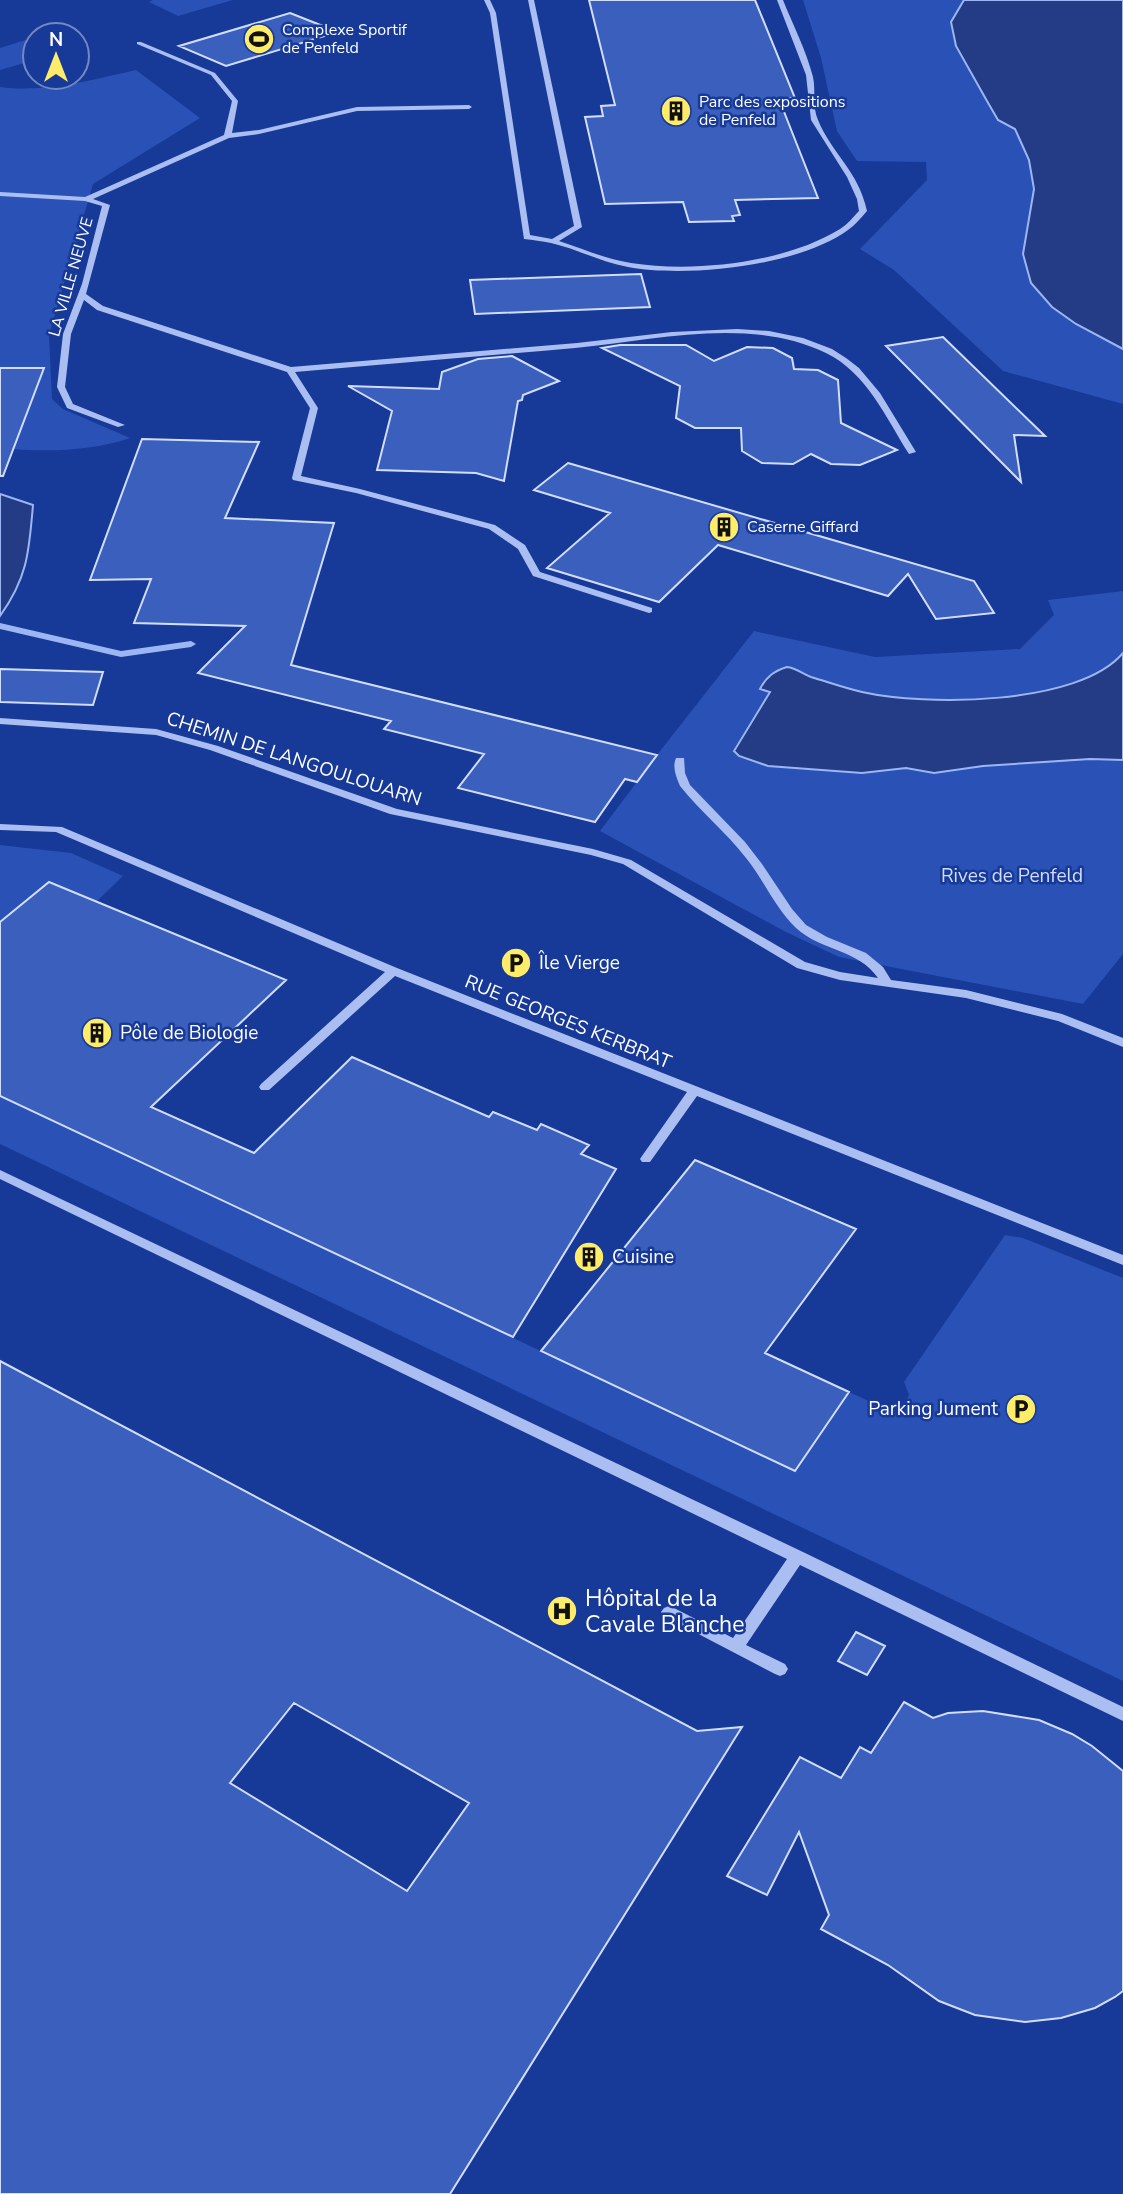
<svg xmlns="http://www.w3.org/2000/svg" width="1123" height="2194" font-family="'Nunito Sans',sans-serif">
  <rect width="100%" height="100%" fill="#173998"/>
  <path fill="#2a51b6" d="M153,0H233L178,16L149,2Z
    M803,0H1123V404L1003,371L894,270L860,249L927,180L926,162L857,161L837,131L821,58Z
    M35,37V60L0,70V48Z
    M136,70L200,118L93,184L49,335L52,399L63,409L130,438C89,452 43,452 0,448V87C46,93 91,80 136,70Z
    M1123,591V653C1079,705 924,706 862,692C845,688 828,682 811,677C803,674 796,668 787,667L773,673L770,692L735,747L739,756L768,766L862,773L902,768L944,772L983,766L1090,759L1123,760V954L1083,1004L839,957L784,931L600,831L657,755L754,631L875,657L1020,649L1054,615L1048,600Z
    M0,845L71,853L123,876L96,902L0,922Z
    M0,1096L795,1471L849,1392L897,1414L909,1395L904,1382L1005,1235L1023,1238L1123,1278V1681L0,1144Z"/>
  <path fill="#233c85" stroke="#9cb6f4" stroke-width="2" d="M964,0H1123V349L1076,324L1052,307L1031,283L1023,254L1034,189L1029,160L1015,129L998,120L987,101L956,46L951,22Z
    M0,494L33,505C29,551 28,577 0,616Z
    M1123,653V760L1090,759L983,766L934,773L906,768L862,773L768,766L739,756L734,751L770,692L760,689C766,677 774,671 787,667C796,668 803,674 811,677C828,682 845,688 862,692C924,706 1079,706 1123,653Z"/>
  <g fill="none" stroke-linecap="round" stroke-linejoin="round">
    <path fill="#9cb6f4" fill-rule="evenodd" d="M0,623L121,651L191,641L196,644L191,647L121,657L0,629Z"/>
  </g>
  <path fill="#3b5fbd" stroke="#d1ddfc" stroke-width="2" fill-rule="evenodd" d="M589,0H755L795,98L779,99L818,198L735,200L740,215L732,216L734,221L689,222L683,202L605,204L585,117L603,116L601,106L615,105Z
    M290,13L338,32L226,66L179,46Z
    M641,274L650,307L475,314L470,280Z
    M943,337L1045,436L1014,435L1021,482L886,346Z
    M620,345H686L714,361L747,347L773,348L792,358L794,369L818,370L838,380L841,423L897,450L860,465L831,464L811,454L793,464L762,463L742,451L741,428H695L676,418L680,386L602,348Z
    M512,356L559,381L523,395L522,400L518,401L504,481L476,473L377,470L392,411L348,386L439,389L442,372L478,359Z
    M0,368H44L3,476H0Z
    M142,439L259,442L225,518L334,523L291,665L657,755L637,782L625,779L595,822L458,788L484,754L384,729L391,721L198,673L245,626L134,623L151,579L90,580Z
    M568,463L974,581L994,613L936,619L908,574L888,596L718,545L659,602L547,568L610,513L534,490Z
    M0,669L103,672L93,705L0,702Z
    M49,882L286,980L151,1107L254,1153L352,1057L489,1117L493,1112L537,1130L541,1124L589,1145L581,1154L616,1169L513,1337L0,1096V922Z
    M695,1160L856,1229L765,1353L849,1392L795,1471L541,1351Z
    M0,1361L697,1731L742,1727L450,2194H0ZM294,1703L469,1803L407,1891L230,1783Z
    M856,1632L885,1646L867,1675L838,1661Z
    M904,1702L933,1718L948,1713L983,1711L1039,1720L1072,1734L1092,1746L1123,1771V1991L1115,1997L1095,2008L1061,2018L1025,2022L975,2015L939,2001L888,1965L821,1929L829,1915L799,1832L767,1895L727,1876L800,1757L841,1778L860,1747L871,1753Z"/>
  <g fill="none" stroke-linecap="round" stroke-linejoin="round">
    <path fill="#aabef2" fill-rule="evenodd" d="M484,0H490L496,13L530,235L552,239L574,226L528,0H534L582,227L559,241C583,249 606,259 631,263C694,273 785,263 840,229C848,224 853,217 859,211L857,199L847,177L811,120L806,75L777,0H783C793,25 806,50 813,77C816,91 812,106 818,120C832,154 858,170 867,211C861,218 855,225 848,230C799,266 687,278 628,267C601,262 577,249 551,243C542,241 533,240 524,239L490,13Z
      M137,42H141L215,73L238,101L232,133L259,130L357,107L469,105L472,107L469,109L357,111L259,134L229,138L93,199L110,205L86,294L103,306L291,367L577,343L672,332L737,329L769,331L803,338L832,349L846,358L859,368L880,393L916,452L909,454C886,418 867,373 826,353C749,316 656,340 575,348C482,356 389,364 295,372L318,408L301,476L360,489L495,525L525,545L540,572L652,608V612L649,613L533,576L518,549L489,529L356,493L293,480L292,478L310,408L287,372L97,310L84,300L71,334L65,387L73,404L125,425L118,427L67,408L57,387L63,334L82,284L102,206L85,201L0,196V192L85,197L224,135L232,101L211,75L137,44Z
      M0,718L156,729L218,746L397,809L593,849L631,860L805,962L840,972L878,978C858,949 821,951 796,928C775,908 764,880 746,858C726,832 700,811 680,786C676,777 672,767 676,758H684L685,773L690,785L745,842L762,864L792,909L806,925L827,937L866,953L883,967L891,980L966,990L1062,1014L1123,1038V1047L1058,1021L966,998L840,980L797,968L623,864L591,855L390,814L210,750L156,735L0,724Z
      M0,824L62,827L397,968L1123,1255V1265L697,1096L650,1162H642L640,1159L642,1156L687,1092L395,976L269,1090H261L259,1087L261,1084L385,972L56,832L0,830Z
      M0,1170L803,1552L1123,1707V1721L800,1565L746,1645L785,1664L788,1669L785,1674L780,1676L775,1674L664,1616L661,1612L664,1608L669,1606L674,1608L733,1638L787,1559L0,1179Z"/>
  </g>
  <defs>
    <g id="stadium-disc" transform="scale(1.575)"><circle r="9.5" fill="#ffed6a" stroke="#173998"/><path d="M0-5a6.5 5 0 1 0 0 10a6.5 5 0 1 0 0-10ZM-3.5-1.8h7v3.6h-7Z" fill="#111"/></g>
    <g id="building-disc" transform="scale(1.575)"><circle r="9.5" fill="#ffed6a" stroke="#173998"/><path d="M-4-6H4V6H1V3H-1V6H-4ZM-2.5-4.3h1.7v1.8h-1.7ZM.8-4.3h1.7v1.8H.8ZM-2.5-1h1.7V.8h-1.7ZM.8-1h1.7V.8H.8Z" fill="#111"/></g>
    <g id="parking-disc" transform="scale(1.575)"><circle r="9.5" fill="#ffed6a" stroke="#173998"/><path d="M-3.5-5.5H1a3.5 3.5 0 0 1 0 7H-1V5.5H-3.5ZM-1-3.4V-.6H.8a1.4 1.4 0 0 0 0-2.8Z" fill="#111"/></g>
    <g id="hospital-disc" transform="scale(1.575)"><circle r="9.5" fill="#ffed6a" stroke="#173998"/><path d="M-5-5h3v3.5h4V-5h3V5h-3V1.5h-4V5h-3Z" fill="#111"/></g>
  </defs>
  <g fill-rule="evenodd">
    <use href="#stadium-disc" x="259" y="39"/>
    <use href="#building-disc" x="676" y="111"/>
    <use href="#building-disc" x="724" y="527"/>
    <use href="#parking-disc" x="516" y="963"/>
    <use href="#building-disc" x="97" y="1033"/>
    <use href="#building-disc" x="589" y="1257"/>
    <use href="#parking-disc" x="1021" y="1409"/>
    <use href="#hospital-disc" x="562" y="1611"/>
  </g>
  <g text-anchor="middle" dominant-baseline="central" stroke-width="5" stroke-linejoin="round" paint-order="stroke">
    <g font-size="16" fill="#fff" stroke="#173998" text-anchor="start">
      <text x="282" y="30">Complexe Sportif<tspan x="282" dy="18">de Penfeld</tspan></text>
      <text x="699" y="102">Parc des expositions<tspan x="699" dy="18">de Penfeld</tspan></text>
      <text x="747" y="527">Caserne Giffard</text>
    </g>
    <g font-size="16" fill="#fff" stroke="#173998">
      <text transform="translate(71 277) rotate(-74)">LA VILLE NEUVE</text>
    </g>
    <g font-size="19" fill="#fff" stroke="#173998">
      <text transform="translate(294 759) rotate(18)">CHEMIN DE LANGOULOUARN</text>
      <text transform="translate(568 1022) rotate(22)">RUE GEORGES KERBRAT</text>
    </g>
    <g font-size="19" fill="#d1ddfc" stroke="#173998">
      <text x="1012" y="876">Rives de Penfeld</text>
    </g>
    <g font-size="19" fill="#fff" stroke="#173998" text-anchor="start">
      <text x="539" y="963">Île Vierge</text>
      <text x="120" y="1033">Pôle de Biologie</text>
      <text x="612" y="1257">Cuisine</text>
      <text x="998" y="1409" text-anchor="end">Parking Jument</text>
    </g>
    <g font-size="23" fill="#fff" stroke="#173998" text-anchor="start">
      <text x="585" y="1598">Hôpital de la<tspan x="585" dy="26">Cavale Blanche</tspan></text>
    </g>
  </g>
  <g transform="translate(56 56)"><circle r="33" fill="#173998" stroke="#7488c1" stroke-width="2"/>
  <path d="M0-5L12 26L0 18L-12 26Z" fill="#ffed6a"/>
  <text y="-10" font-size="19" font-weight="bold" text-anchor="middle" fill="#ffffff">N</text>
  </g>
</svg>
